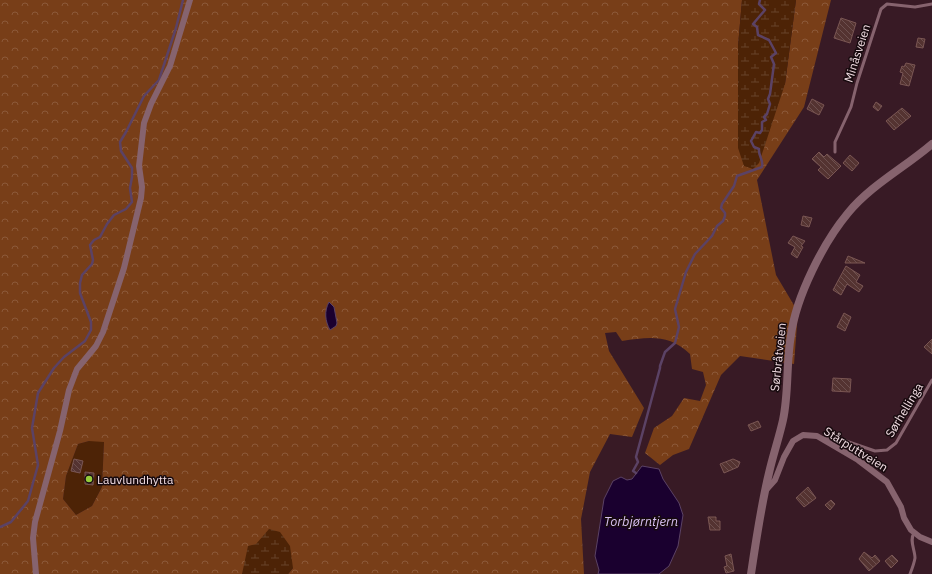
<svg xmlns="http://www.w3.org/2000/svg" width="932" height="574" font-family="'IBM Plex Sans',sans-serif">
  <defs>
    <pattern id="forest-crowns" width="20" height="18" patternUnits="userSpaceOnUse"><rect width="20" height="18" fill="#783e18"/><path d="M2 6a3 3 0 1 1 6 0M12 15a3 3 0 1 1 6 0" fill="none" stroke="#8c5939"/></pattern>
    <pattern id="wetland-marsh" width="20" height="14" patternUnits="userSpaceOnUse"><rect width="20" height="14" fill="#4d2306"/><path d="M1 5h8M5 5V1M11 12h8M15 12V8" fill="none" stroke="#67422a"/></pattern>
    <pattern id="building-back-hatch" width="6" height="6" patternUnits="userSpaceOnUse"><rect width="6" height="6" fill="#543331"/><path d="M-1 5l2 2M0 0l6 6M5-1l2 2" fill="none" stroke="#6d504f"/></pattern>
  </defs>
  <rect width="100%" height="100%" fill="#381a25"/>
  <path fill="#4d2306" d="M89,441H104L102,487L92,506L76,515L63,499L66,476L78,444Z"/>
  <path fill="url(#forest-crowns)" fill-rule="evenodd" d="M0,0H742L738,46V148L785,84L796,0H831L804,107L757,180L776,275L798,312L794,364L740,356L721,375L689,449L673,455L660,465L645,453L654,428L672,416L684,398L700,401L706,385L703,372L692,369L690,354C669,334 649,337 622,341L616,332L605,333L609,351L644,408L632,437L610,434L590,472L581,519L584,574H288L293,568L242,573V574H0ZM89,441L104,442L102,487L92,506L76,515L63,499L66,476L78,444Z"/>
  <path fill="url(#wetland-marsh)" d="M742,0H796L785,84L759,163L753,169L744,166L738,148V46Z
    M269,529L280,532L290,546L293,568L288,574H242L248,546L256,544Z"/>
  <path fill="#1a002f" stroke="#5b4265" d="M329,302L334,307L337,323L336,326L330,330C325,321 324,311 329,302Z
    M642,466L659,469L663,479L679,503L683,515L678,546L669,566L659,574H598L599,570L595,556L604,499L613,481L621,477L627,480L632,479Z"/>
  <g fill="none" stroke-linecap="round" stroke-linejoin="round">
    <path stroke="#5b4265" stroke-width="2.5" d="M636,473L633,471L638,462L636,457L660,368V366L665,352L675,343L679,327L675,309L686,272L695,254L712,236L717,226L723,221L725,216V213L721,208L722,204L734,186L737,176L762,167C764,160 758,156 759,149L754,147L751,141L756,132L760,133L762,130V122L766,120L764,117L767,114L770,104L768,99L770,94L774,64L771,57L776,53L769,40L758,35L757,27L753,24L765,10L759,4L760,0
      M0,527L11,522L28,501L38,465L32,428L38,393L54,368L64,357L85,341L91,330V322L80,293V283L82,275L92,264L93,260L90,245L94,240L100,237L107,224L114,215L126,209L132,202L130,188L132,177V168L121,151L120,142L126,132L144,96L159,80L176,28L183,0"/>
  </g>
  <path fill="url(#building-back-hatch)" stroke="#7a5653" d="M841,18L856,23L850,43L834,38Z
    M918,38L925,39L923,48L916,47Z
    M906,63L915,65L909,86L900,84L903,73L900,72L902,66L904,67Z
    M812,99L824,105L819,115L807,109Z
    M876,102L882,106L878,111L873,107Z
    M902,108L911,116L894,130L886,121Z
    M819,152L824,157L827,154L841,166L828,179L818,170L821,167L812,159Z
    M850,155L859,163L852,171L843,163Z
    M803,216L812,218L809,227L801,225Z
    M793,236L805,241L801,246L803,247L797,258L791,254L795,247L788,243Z
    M848,256L865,263H845Z
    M846,266L860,275L856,282L863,286L859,292L847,284L841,295L833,290Z
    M844,313L851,317L845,331L837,327Z
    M932,339V354L924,347Z
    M833,378L851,379L850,392L832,391Z
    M758,421L761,427L751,431L748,425Z
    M74,459L83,461L80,473L71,471Z
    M733,459L740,462L738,467L724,473L720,464Z
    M85,472L94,473L93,485L85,484Z
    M808,487L816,498L804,507L796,498Z
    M831,500L835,504L830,510L825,505Z
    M708,517H716V521H720V530H710Z
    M864,552L872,558L875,555L880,561L869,571L859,559Z
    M731,554L734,571L726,573L724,567L727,566L725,556Z
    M892,555L898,561L891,568L885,561Z"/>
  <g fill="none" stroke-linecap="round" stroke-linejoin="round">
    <path stroke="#86636e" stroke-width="3" d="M835,152V142L851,107L857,83L881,9L887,4L915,7L932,4
      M823,438L843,440L875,451L887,450L896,443L932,380
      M910,574C912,569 914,564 915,558C915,550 909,540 914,533"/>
    <path stroke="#86636e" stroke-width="6" d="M766,490L775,480L784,457L793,441L803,435L817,436L858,460L887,482L901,507L904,518L911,530L920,537L932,542
      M36,574L33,538L35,522L60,431L69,390L77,369L96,346L103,332L124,268L141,198L142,187L139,166L144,123L151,104L170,66L190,0"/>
    <path stroke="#86636e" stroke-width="8" d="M751,574C756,540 761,506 769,473C773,455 779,438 783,420C789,392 786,363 791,335C796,297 823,243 848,213C871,185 904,168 932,144"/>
  </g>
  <circle fill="#95cc3b" stroke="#170a0e" stroke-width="1.5" cx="89" cy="479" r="4"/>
  <g text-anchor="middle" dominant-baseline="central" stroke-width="3" stroke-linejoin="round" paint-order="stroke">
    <g font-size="12" fill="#f2dde3" stroke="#170a0e">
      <text transform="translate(857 53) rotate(-72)">Minåsveien</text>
      <text transform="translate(778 357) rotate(-84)">Sørbråtveien</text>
      <text transform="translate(904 410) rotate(-59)">Sørhellinga</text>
      <text transform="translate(856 449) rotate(32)">Stårputtveien</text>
    </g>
    <g font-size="12" fill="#f2dde3" stroke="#170a0e" text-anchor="start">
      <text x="97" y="479">Lauvlundhytta</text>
    </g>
    <g font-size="13" font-style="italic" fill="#d9c1f4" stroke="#170a0e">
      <text x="641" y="521">Torbjørntjern</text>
    </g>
  </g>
</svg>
